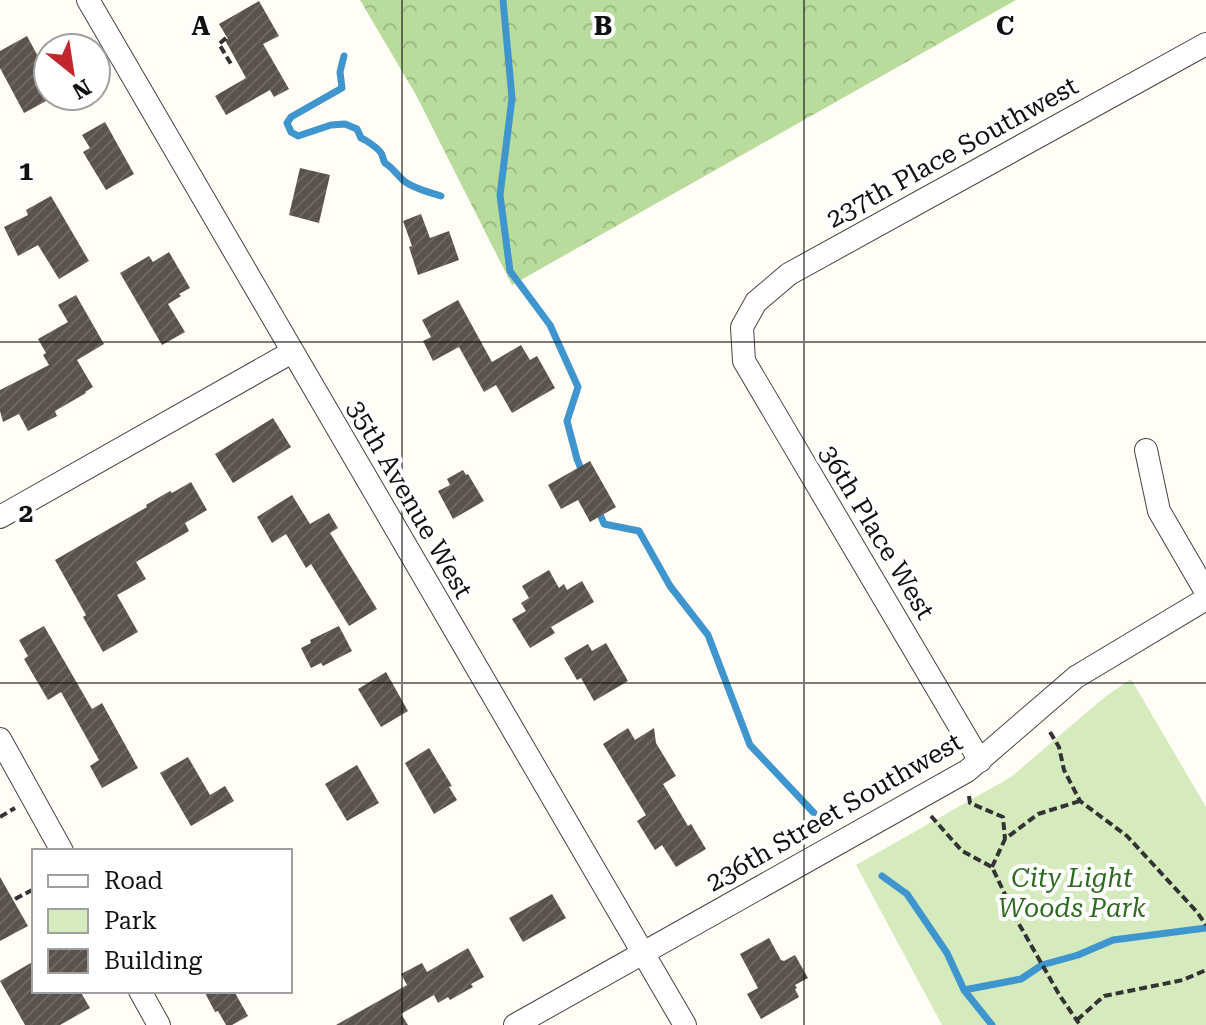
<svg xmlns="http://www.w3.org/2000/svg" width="1206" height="1025" font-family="'Roboto Serif',serif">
  <defs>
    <pattern id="forest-crowns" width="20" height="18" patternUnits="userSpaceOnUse" patternTransform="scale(2)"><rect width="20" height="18" fill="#b9dc9c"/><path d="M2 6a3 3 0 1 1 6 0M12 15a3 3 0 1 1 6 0" fill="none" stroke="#9ebc85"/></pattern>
    <pattern id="building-hatch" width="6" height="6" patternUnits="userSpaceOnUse" patternTransform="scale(2)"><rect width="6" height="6" fill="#5a524d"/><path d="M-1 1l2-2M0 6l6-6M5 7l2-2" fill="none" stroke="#6d6662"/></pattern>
  </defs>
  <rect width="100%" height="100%" fill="#fffdf5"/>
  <path fill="url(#forest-crowns)" d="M360,0H1016L512,285L416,95Z"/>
  <path fill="#d5ebbd" d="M1131,679L1206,807V1025H942L856,865L1011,777L1106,696Z"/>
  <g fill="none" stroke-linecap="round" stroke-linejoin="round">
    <path stroke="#3f96cf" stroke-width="7" d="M503,0L512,98L500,195L510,271L550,325L578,387L567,421L577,459L583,474
      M344,56L340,72L342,88L291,117L287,123L291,132L298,136L331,125L345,124L357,129L361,138C366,140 379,149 381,153C383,156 383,160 385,163C392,167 397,175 404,181C414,189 429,192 441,196
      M597,507L604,524L639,531L670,586L708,635L750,745L814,813
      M882,876L907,894L947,953L964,990L992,1025
      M964,990L1021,979L1042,965L1078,955L1113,940L1206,928"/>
  </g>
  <path fill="url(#building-hatch)" d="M259,1L279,36L263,44L289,89L274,97L270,90L226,115L215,96L246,78L225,40L228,39L219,24Z
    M27,36L48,75V100L24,113L0,68V51Z
    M105,122L134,174L106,190L83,152L90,148L82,135Z
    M300,168L330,175L319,223L289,215Z
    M51,196L89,261L59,279L38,245L18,256L4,227L28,215L26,210Z
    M421,214L430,238L449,231L459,260L418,275L409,247L412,246L403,221Z
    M169,252L190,288L179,294L181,296L168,304L185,332L162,345L120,273L149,256L153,262Z
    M76,295L104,344L77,360L93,387L85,392L86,393L55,411L57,416L28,431L19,414L3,422L0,411V390L49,365L43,355L46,353L38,339L68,322L58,305Z
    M458,300L492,362L521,345L530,360L537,356L555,388L512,413L496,385L484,392L459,347L433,361L423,341L431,337L422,320Z
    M273,418L291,447L233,483L215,454Z
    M590,461L616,507L590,522L578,500L561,509L548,485Z
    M463,470L466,475L468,474L484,501L453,519L438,491L450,485L447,479Z
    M191,482L207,510L185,523L189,531L136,562L146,579L117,595L138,632L103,652L83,617L86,615L55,560L147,507L146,505L170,491L172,493Z
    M292,495L310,524L329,513L338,528L330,533L377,609L349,626L311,564L306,568L286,534L272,543L257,517Z
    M549,570L559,588L564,584L567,590L582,581L594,602L551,627L555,633L530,648L512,619L526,611L521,603L529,598L522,586Z
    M44,626L92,709L102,703L138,768L102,788L90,766L99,760L61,692L48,700L24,659L28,656L19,640Z
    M339,626L352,651L323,666L321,663L311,668L301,648L311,643L310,640Z
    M606,643L628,681L594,701L581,678L577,680L564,658L588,644L592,651Z
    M386,672L408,711L381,727L358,689Z
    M628,728L635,740L654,728L656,743L676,776L663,784L688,826L691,824L706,849L676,867L662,845L655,850L637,821L646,815L603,744Z
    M429,748L452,786L449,787L457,800L434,814L405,763Z
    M188,757L210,795L225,786L234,801L191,826L160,773Z
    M357,765L379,803L347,821L325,784Z
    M0,877L28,926L0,941Z
    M552,894L566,918L523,942L509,918Z
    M769,938L781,960L784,961L795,955L808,978L795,985L797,988L795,989L799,997L761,1019L747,994L758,988L740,954Z
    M468,948L484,977L471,984L473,987L450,1000L448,997L438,1003L434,995L401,1014L408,1025H336L407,985L401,974L422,963L427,972Z
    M34,961V991H80L90,1008L60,1025H25L0,981Z
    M204,991H234L248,1016L232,1025H226L218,1011L215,1012Z"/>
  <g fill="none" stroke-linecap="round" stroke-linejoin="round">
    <g stroke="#444" stroke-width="24">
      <path id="minor" d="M88,0L685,1025
        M1146,450L1159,511L1206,592
        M0,517L292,352
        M0,739L62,851
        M980,761L744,361L742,327L756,302L789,274L1206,44
        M140,991L159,1025
        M515,1025L967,771L1076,677L1206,599"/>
    </g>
    <path stroke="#333" stroke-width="4" stroke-dasharray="8 4" stroke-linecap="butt" d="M226,38L219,44L231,64
      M1050,732L1059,747L1064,770L1080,801L1127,836L1197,912L1206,925
      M969,796L970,803L1003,817L1005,839
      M931,816L962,851L992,867L1019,924L1060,996L1080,1025
      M0,817L15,808
      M992,867L1005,839L1038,814L1080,801
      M15,899L34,889
      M1077,1020L1104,996L1183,980L1206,970"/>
    <use href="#minor" stroke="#fff" stroke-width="22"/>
  </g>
  <path fill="none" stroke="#111" stroke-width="2" stroke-opacity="0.55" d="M402,0V1025M804,0V1025M0,342H1206M0,683H1206"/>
  <g text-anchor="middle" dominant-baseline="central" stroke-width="8" stroke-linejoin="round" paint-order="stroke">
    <g font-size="26" fill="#111" stroke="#fff">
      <text transform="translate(952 152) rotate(-29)">237th Place Southwest</text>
      <text transform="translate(410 499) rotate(60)">35th Avenue West</text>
      <text transform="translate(877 532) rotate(59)">36th Place West</text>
      <text transform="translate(834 812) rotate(-30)">236th Street Southwest</text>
    </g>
    <g font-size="26" font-style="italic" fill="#2f6b1f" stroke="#fff">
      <text x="1072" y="878">City Light<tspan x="1072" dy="30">Woods Park</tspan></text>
    </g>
  </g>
  <g font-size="26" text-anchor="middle" font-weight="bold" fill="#111" stroke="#fff" stroke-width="8" stroke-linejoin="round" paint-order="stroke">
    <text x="201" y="35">A</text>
    <text x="603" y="35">B</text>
    <text x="1005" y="35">C</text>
    <text x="26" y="180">1</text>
    <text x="26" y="522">2</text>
  </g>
  <rect x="32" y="849" width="260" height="144" fill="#ffffff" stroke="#a0a0a0" stroke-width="2"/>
  <rect x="48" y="875" width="40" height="12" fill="#ffffff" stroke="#a0a0a0" stroke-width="2"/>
  <text x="104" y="889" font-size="24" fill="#111111">Road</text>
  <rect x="48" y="909" width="40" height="24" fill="#d5ebbd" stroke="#a0a0a0" stroke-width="2"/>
  <text x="104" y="929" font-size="24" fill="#111111">Park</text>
  <rect x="48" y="949" width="40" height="24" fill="url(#building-hatch)" stroke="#a0a0a0" stroke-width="2"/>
  <text x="104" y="969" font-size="24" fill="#111111">Building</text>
  <g transform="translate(72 72) rotate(150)"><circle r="38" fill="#ffffff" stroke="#a0a0a0" stroke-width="2"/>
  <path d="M0-6L14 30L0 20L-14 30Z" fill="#c4262e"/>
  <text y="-12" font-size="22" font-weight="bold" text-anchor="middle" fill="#111111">N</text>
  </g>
</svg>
